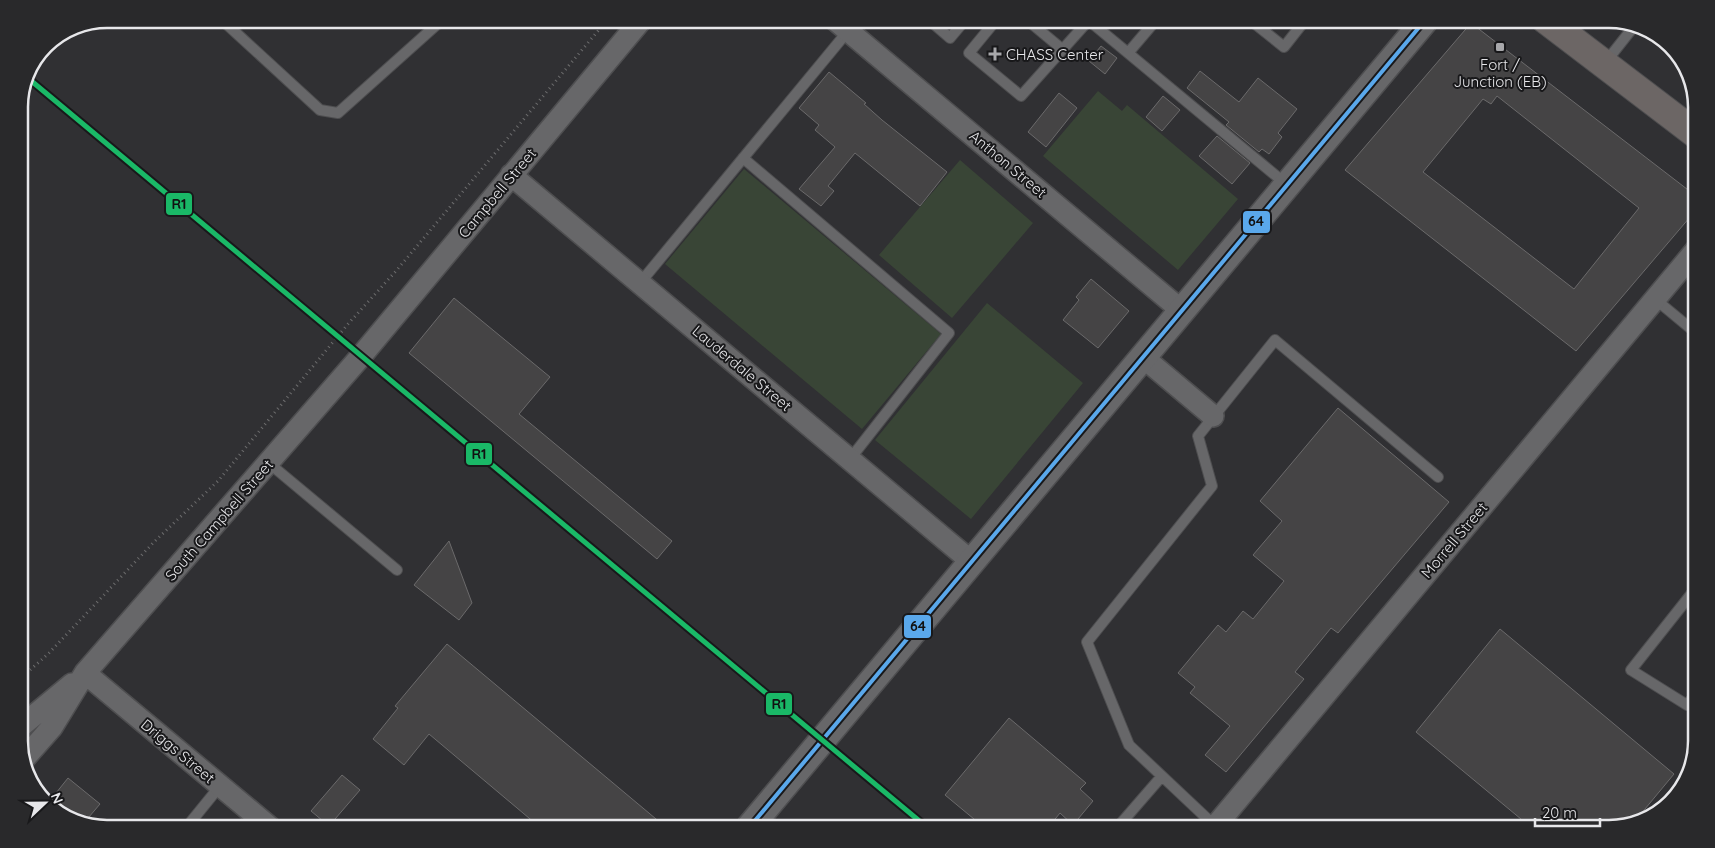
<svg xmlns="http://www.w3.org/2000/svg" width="1715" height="848" font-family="Quicksand,sans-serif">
  <rect width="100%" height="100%" fill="#303033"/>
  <path fill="#394536" d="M1098,91L1122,111L1127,105L1238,199L1178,270L1043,156Z
    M960,160L1033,223L952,318L879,255Z
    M744,169L941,334L862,429L665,264Z
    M987,303L1083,383L971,519L875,440Z"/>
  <path fill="#454445" stroke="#6b6a6b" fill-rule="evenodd" d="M1471,23L1696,196V210L1576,351L1345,170ZM1497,96L1639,208L1574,289L1423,172L1483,99L1491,104Z
    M1101,46L1117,58L1105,74L1089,61Z
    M1200,71L1239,102L1258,78L1297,109L1278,133L1282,137L1269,154L1262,149L1259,152L1226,125L1229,122L1187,88Z
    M829,72L866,103L864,104L882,120L947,172L920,206L855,153L828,186L834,191L821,206L799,189L835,147L815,130L819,125L799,108Z
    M1059,93L1077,108L1046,147L1028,132Z
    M1163,96L1180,110L1162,131L1146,117Z
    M1217,136L1250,163L1232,184L1199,156Z
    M1091,279L1129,311L1098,348L1063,320L1079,300L1076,297Z
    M454,298L550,377L519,414L672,541L657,559L409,353Z
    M1338,408L1449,502L1338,633L1331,628L1295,672L1304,679L1226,772L1205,755L1230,726L1190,693L1195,687L1178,673L1218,625L1226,632L1243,611L1253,619L1284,581L1253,555L1282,521L1260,501Z
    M449,541L472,603L459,620L414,585Z
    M1500,629L1674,774L1635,821L1608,829H1533L1416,732Z
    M447,644L668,829H542L429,734L404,765L373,739L398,708L395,706Z
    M1009,718L1086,783L1080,789L1093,801L1073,825L1060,813L1047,829H986L945,795Z
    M342,775L360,790L329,826L311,811Z
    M68,778L100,804L83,824L68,820L48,803Z"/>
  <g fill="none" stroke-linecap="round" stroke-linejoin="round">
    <g stroke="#4e4e50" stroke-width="12">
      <path id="service" d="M221,19L320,110L338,113L443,19
        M928,19L950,38L966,19
        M997,19L969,53L1021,96L1089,20
        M1026,19L1062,49
        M1087,19L1286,184
        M1249,19L1284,47L1306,19
        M1128,53L1157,19
        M1605,63L1635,25
        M743,158L949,333L850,459
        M640,283L848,31
        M1655,299L1696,333
        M270,464L397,570
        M1696,588L1631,670L1687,705L1696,694
        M1215,826L1129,745L1087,642L1212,486L1198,436L1275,340L1438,477
        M185,829L220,786
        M1116,829L1162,776"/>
    </g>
    <g stroke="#4e4e50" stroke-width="24">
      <path id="minor" d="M834,19L1181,310
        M511,175L972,562
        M1144,358L1213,416
        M85,673L272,829
        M19,728L72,684
        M23,760L52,727L85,673L362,355L642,19
        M1213,829L1696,250"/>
    </g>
    <g stroke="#4e4e50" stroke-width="29">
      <path id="tertiary" d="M748,829L1426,19"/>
    </g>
    <g stroke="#4e4e50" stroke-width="30">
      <path id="primary" d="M1545,19L1696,134"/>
    </g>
    <path stroke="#6d6d6e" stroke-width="3" stroke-dasharray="1 4" stroke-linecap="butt" d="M19,680L49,653L154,542L218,481L348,324L396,271L608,19"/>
    <use href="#service" stroke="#676769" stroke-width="10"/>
    <use href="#minor" stroke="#676769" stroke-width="21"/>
    <use href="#tertiary" stroke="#676769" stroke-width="26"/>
    <use href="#primary" stroke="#6c6665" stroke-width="28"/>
    <g stroke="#18181a" stroke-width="8">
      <path id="bus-1" d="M748,829L1426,19"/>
    </g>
    <use href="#bus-1" stroke="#5aa8eb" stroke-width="4"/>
    <g stroke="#18181a" stroke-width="9">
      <path id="rail-1" d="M29,79L929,829"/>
    </g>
    <use href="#rail-1" stroke="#1ab867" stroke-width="5"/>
  </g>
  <g fill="#a7a7aa" stroke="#18181a" stroke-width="2">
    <rect x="1495" y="42" width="10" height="10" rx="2.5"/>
    <path d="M992.5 46.5h5v5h5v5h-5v5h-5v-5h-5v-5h5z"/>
  </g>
  <g text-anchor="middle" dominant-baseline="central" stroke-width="4" stroke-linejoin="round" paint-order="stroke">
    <g font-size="15" fill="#e7e7ea" stroke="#18181a" text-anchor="start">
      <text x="1006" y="54">CHASS Center</text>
      <text x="1500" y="64" text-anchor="middle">Fort /<tspan x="1500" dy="17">Junction (EB)</tspan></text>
    </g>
    <g font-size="15" fill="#e7e7ea" stroke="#18181a">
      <text transform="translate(1008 164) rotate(40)">Anthon Street</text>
      <text transform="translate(497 193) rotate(-50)">Campbell Street</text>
      <text transform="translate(742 368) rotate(40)">Lauderdale Street</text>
      <text transform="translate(219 520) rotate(-49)">South Campbell Street</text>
      <text transform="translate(1454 540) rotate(-50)">Morrell Street</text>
      <text transform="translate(178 751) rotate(40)">Driggs Street</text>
    </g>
  </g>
  <path d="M0 0H1715V848H0ZM107 28H1609A79 79 0 0 1 1688 107V741A79 79 0 0 1 1609 820H107A79 79 0 0 1 28 741V107A79 79 0 0 1 107 28Z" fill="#29292b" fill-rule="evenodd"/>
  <path fill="none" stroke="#e7e7ea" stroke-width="2.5" d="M107 28H1609A79 79 0 0 1 1688 107V741A79 79 0 0 1 1609 820H107A79 79 0 0 1 28 741V107A79 79 0 0 1 107 28Z"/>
  <g stroke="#18181a" stroke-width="2">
    <rect x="165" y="192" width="28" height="24" rx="5" fill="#1ab867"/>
    <rect x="1242" y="210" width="29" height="24" rx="5" fill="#5aa8eb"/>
    <rect x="465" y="442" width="28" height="24" rx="5" fill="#1ab867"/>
    <rect x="903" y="614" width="29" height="25" rx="5" fill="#5aa8eb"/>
    <rect x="765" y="692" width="28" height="24" rx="5" fill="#1ab867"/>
  </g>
  <g font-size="14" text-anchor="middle" font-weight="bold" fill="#111">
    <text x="179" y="209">R1</text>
    <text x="1256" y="226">64</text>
    <text x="479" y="459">R1</text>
    <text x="918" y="631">64</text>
    <text x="779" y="709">R1</text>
  </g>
  <g transform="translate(45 803) rotate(68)" stroke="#18181a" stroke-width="4" paint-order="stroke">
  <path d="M0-4L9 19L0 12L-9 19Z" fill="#e7e7ea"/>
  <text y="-8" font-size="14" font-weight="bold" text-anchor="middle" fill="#e7e7ea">N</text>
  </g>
  <path d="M1535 818v8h65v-8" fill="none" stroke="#e7e7ea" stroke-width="2.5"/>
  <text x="1542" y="818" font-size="15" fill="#e7e7ea" stroke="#18181a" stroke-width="4" paint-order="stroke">20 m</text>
</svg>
